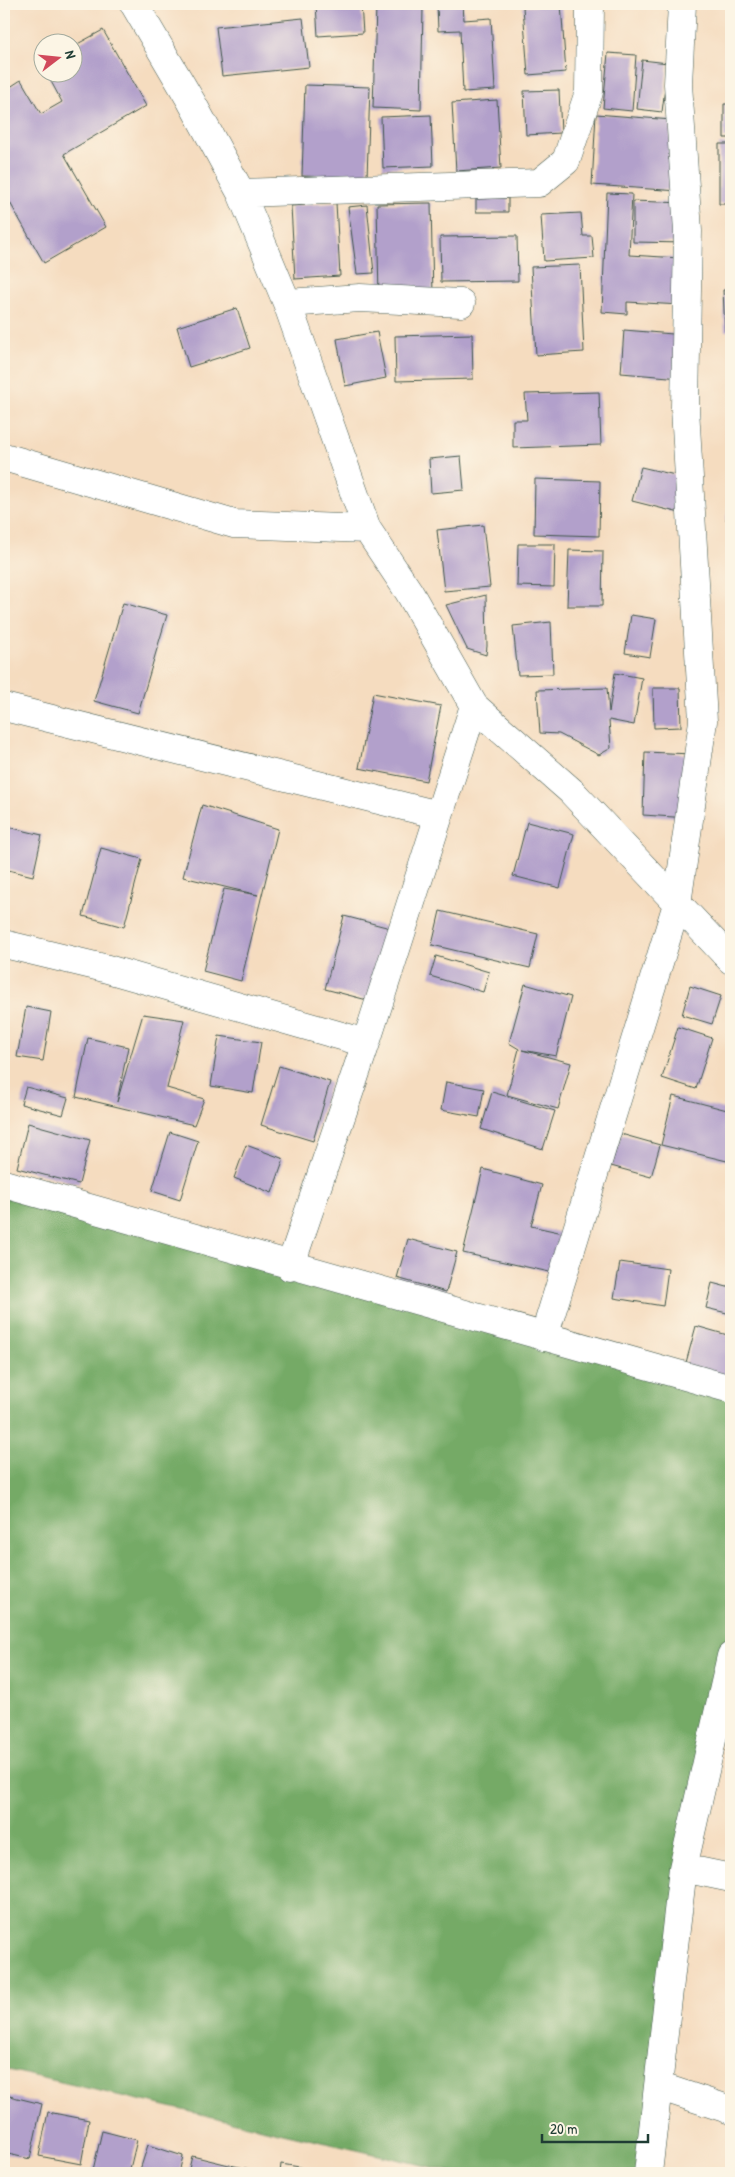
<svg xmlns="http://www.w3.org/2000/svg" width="735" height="2177" font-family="'Patrick Hand',sans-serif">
  <rect width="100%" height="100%" fill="#fcf5e5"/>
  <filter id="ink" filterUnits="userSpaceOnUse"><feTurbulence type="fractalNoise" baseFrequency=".02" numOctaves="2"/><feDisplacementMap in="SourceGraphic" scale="10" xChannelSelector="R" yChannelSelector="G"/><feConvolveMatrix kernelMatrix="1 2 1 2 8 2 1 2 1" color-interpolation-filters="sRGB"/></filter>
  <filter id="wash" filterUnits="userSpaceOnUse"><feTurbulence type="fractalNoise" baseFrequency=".0096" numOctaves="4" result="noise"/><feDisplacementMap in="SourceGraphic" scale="20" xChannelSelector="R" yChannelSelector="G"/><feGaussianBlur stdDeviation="1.12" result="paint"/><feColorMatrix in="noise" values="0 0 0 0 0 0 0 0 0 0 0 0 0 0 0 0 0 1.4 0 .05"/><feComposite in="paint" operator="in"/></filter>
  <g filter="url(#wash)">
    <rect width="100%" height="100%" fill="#f5dcbf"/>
    <path fill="#74aa66" stroke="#4a744d" d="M4,1184L731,1389V1656L648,2173H457L4,2069Z"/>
    <g id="blocks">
      <path fill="#b2a0cb" d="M316,4H361L363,33L318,36Z
        M437,4H463L464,20L491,18L495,90L463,92L460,30L438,31Z
        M561,4L566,72L528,75L523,7Z
        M376,6L423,8L421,110L373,108Z
        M303,18L309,67L222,76L216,27Z
        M103,30L146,106L64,154L106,227L44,263L4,192V91L21,80L41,114L62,102L46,72H72V47Z
        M608,53L636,55L632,111L603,108Z
        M642,60L668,63L662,112L637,109Z
        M305,85L370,87L367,178L302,176Z
        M559,90L561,133L526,135L524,91Z
        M497,100L501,168L456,171L452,103Z
        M724,104H731V138H724Z
        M596,114L672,120L669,160L681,161L679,191L592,185Z
        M431,115L433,166L383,168L381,117Z
        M719,144H731V204H719Z
        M607,193L632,194L629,255L680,258L681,305L627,302V314L602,312Z
        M508,198V212H476V199Z
        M633,201L684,203L686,243L633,242Z
        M336,203L340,276L295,279L291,206Z
        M431,203L433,296L379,297L377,204Z
        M367,205L374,273L357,274L348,207Z
        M581,213L583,236H592L594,258L544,261L541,215Z
        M517,236L518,281L441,282L440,237Z
        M580,265L584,352L536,355L531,267Z
        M723,290H731V331H725Z
        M237,308L250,348L189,367L177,327Z
        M624,330L685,335L681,378L621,373Z
        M377,332L386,378L345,386L337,339Z
        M472,334L473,379L396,381L395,336Z
        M599,392L601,445L513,448V420H527L525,394Z
        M461,456L464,490L431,493L429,459Z
        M641,467L688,478L680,513L632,501Z
        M535,479L600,481L599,536L534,534Z
        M730,497H731V521L726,520Z
        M483,525L490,587L444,591L437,530Z
        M518,544H555L554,587L517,586Z
        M569,550L603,551L602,606H567Z
        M486,595L487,646L486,655L467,649L446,605Z
        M123,603L167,615L138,713L94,701Z
        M631,615L656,619L650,657L625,653Z
        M551,622L553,674L518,675L513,626Z
        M615,673L642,678L634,725L609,720L611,748L599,755L559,734L540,733L537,690L607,688L609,712Z
        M653,688H680L681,727L654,728Z
        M373,693L441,706L426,781L359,768Z
        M645,752L692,754L689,818L643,815Z
        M202,805L278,829L241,981L203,971L224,889L258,895L183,877Z
        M527,822L574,834L560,888L513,876Z
        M4,826L42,835L33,876L4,869Z
        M101,848L142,859L124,927L83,916Z
        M440,911L538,934L530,968L432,945Z
        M344,916L390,928L371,1001L325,989Z
        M436,956L489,972L483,992L430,976Z
        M525,984L571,997L556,1056L522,1050L571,1063L558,1109L507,1095L519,1049L509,1043Z
        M690,986L721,996L712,1024L682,1015Z
        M26,1007L51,1012L43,1061L17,1057Z
        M143,1014L184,1020L167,1088L204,1099L194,1125L76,1097L88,1038L128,1047L117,1102Z
        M678,1027L712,1038L696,1089L662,1078Z
        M219,1036L261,1042L253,1093L211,1086Z
        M279,1066L330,1082L313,1141L261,1125Z
        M446,1082L484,1089L479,1117L441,1110Z
        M26,1087L68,1098L63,1115L21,1104Z
        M492,1092L555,1111L543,1149L481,1129Z
        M673,1096L731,1111V1162L661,1145Z
        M28,1123L90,1140L79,1184L17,1168Z
        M170,1132L198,1141L180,1200L152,1191Z
        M621,1134L660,1145L651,1177L611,1166Z
        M246,1145L284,1159L272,1193L234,1178Z
        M483,1169L542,1185L531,1226L563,1233L554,1273L463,1253Z
        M408,1239L457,1252L446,1292L397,1278Z
        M620,1262L668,1269L663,1306L614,1298Z
        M712,1283L731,1288V1314L706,1308Z
        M696,1326L731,1336V1384L684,1370Z
        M5,2095L42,2104L30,2159L4,2153Z
        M48,2112L89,2120L81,2164L39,2156Z
        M102,2131L137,2140L129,2173H105L93,2170Z
        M148,2145L183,2156L179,2173H139Z
        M192,2156L229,2165L272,2173H188Z
        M281,2164L330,2172L329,2173H280Z"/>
    </g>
  </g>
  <g filter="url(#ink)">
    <use href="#blocks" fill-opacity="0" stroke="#3f5549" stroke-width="1"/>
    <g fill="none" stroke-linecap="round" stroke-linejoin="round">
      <g stroke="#3f5549" stroke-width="29">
        <path id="minor" d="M134,4L191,101L241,193L287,303L367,529L409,592L474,706L571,791L731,960
          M241,193L539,183L566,161L589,92L590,4
          M287,303L360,298L461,303
          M4,457L234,524L367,529
          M4,707L439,815
          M4,944L104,968L366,1043
          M4,1184L731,1389
          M290,1267L366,1043L474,706
          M544,1337L677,904L703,721L685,408L688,231L678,84L682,4
          M683,1868L731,1878
          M658,2086L731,2110
          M648,2173L683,1868L731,1656"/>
      </g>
      <use href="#minor" stroke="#fff" stroke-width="28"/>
    </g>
  </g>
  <rect width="735" height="2177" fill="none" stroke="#fcf5e5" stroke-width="20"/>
  <g transform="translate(58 58) rotate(74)"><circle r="24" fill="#fcf5e5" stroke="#a4ab9e"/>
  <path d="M0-4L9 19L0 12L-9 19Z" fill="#d1495b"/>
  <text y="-8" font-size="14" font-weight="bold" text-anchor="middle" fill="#1f3d34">N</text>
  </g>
  <path d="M542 2134v8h106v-8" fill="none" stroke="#1f3d34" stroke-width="2.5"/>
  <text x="550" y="2134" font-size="15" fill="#1f3d34" stroke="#fcf5e5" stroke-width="4" paint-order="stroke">20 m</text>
</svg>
